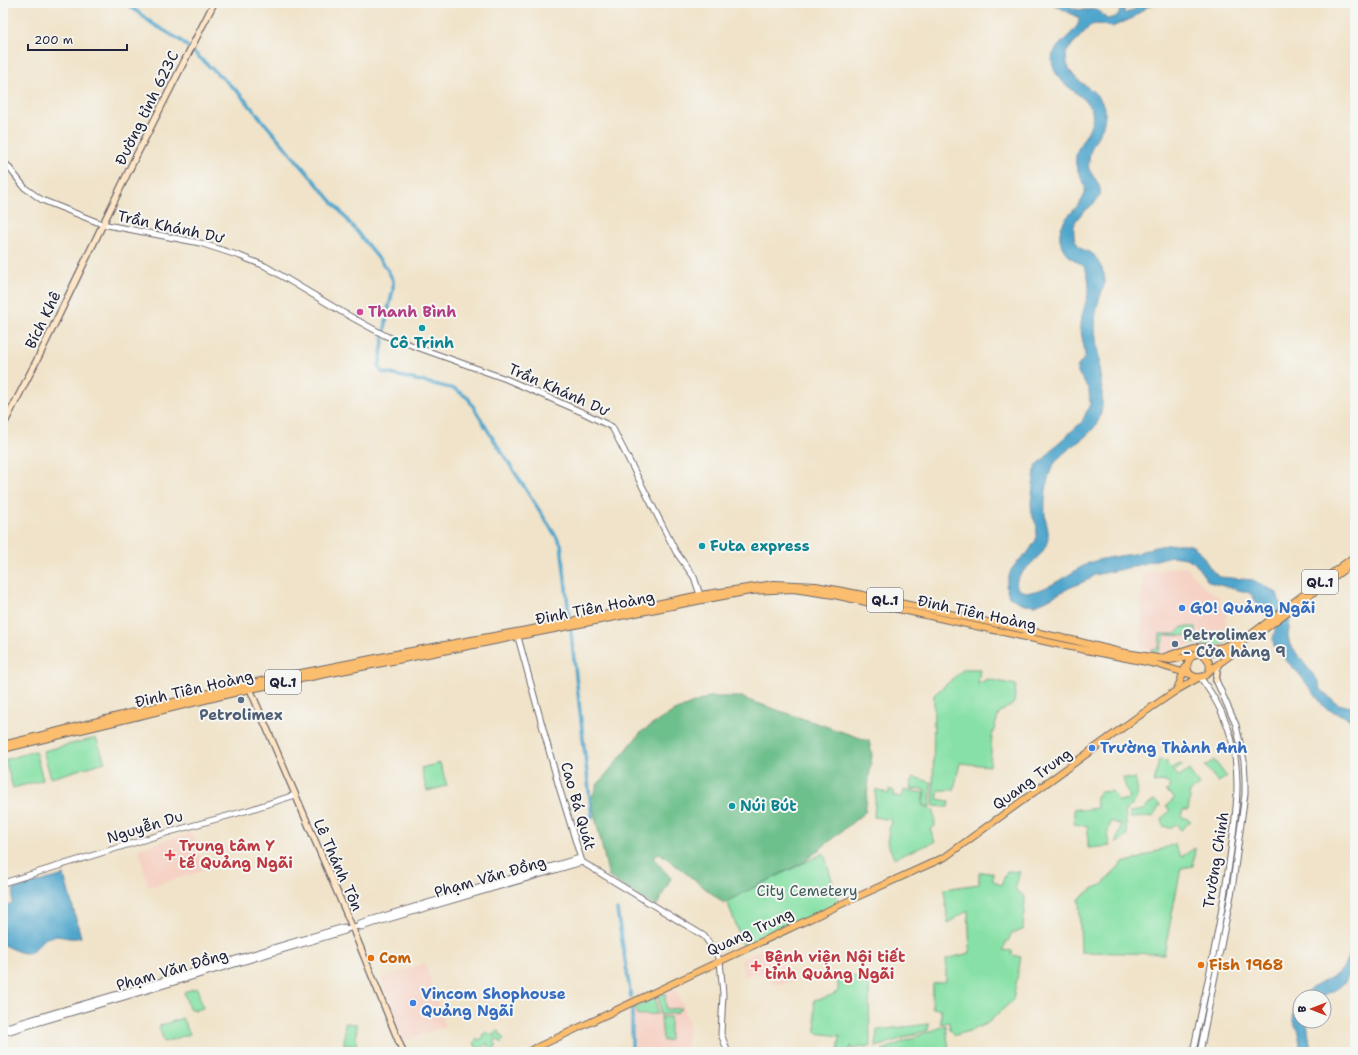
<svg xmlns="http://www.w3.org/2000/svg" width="1358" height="1055" font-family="'Shantell Sans',sans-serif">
  <rect width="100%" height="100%" fill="#f6f6f2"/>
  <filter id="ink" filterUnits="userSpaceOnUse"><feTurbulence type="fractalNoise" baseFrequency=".025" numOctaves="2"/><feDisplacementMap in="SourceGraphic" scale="8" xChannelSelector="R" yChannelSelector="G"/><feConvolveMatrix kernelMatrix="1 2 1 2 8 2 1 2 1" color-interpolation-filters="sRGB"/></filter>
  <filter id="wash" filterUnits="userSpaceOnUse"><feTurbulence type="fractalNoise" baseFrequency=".012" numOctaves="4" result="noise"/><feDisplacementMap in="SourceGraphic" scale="16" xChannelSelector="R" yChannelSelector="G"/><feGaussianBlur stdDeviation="0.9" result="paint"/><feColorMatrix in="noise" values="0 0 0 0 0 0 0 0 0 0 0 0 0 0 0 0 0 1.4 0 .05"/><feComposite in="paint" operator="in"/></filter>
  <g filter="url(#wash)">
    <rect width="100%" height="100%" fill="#f0e3c9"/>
    <path fill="#f6d2c5" d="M1173,567H1186L1204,587L1219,597V602L1226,613V636L1192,637V634H1160L1159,648L1151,649V650L1141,649L1142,575Z
      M1165,635L1190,636L1187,646L1172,652L1158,653Z
      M193,832L201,861H203V871L148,887L139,849Z
      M767,947L771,967L783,965L784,971L791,970L792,975L782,976L783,979L791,978L792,982L772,985L770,972L744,976L741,960Z
      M425,963L445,1027L403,1041L381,979Z
      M675,988L685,1010L689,1024V1031L685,1052H635L633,1008Z"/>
    <path fill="#87e1a6" stroke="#548270" d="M1182,627H1196V637L1226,636V642C1218,649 1202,644 1192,643H1188L1189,636L1165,635L1159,651L1157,652L1151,650V649L1159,648L1160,634H1175Z
      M964,669H980L978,684L987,679L1016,685L1014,703L999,713L992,736L990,766L960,763L954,790H939L937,799L949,801L948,807L933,806L934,695Z
      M96,738L105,762L51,778L43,751Z
      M35,751L43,780L13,788L5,760Z
      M1159,760L1167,761V764L1171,768L1181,764L1183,766L1173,770L1179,777L1189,770L1199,785L1189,793L1190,799L1188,810H1183L1181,816L1191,821L1181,830L1176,824L1170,828L1163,826L1161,819L1169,812V809L1166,806L1175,798L1165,791L1170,789V784L1162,781L1154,782Z
      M1214,760L1227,777L1218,782L1205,766Z
      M440,763L447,786L427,791L421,768Z
      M913,777L931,782L930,807L923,804L925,790L910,789Z
      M1123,778L1135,779C1140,795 1138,801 1125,811L1127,836L1117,843L1116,842L1121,825L1111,821L1107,835L1110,846L1088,848V826L1074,824V808L1082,810L1097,808L1096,796L1101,792L1112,791L1118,801L1129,799Z
      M876,789L889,794V789L894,791V796L902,797L904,790L924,793L922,805L934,811L935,826L930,829L935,842L894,858L887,842L891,820L874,817Z
      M1154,800L1160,805L1153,817L1130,818V812L1143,810Z
      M1174,844L1181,857L1195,848L1193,866L1181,868L1164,954L1081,952L1079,899L1094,888L1103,884L1122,863L1138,859Z
      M824,853L839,904L744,947L727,901Z
      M1007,871L1020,872L1015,889L1025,897L1023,930L1011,934L1008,942L1006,941L1003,950L1012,951V955L1021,957L1013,1000L989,1022L973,1030L955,1035L950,1030L949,1022L941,1024V1009L932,1008L933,984L946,981V959L970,953L968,910L948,923L944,889L979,884V873L993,872V881L1001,885Z
      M867,976L869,981L870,1046L852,1049V1046H851L849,1052H838L840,1036L816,1033L814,1000C822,998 831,997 838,991V980H844L846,977Z
      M197,988L203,1008L196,1010L189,1008L184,992Z
      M665,993L666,1009L681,1008L677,1013L660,1015L659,996Z
      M656,998L657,1014L637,1015L636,1009L633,1008Z
      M661,1017H670V1040L663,1041Z
      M182,1018L190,1034L164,1042L159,1026Z
      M345,1023L357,1024L356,1046L344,1045Z
      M929,1024L928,1030L876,1047L877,1030Z
      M946,1025L949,1052H883L882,1050Z
      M498,1030L504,1040L501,1043L498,1039L494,1041L497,1046L494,1047L495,1050L489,1049L487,1043L486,1045L477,1049L474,1043L477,1038L479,1040L484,1037L482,1035L487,1032L489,1034H492L494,1037L496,1036L494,1032Z"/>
    <path fill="#6dbf8b" stroke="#487063" d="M709,697H743L745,699L869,741L872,755L865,812L804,862L724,903L660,853L653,858L671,878L656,907L609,877L591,799L598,784L641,732L674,711Z"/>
    <path fill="#50a6cc" stroke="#396484" d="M1051,3H1064L1075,9L1082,10L1097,9L1107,19C1117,18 1122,14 1119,3H1130L1124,10V14L1133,10L1141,3H1157L1145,8L1133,18L1112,27L1097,24L1091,25L1072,45L1066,53C1065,87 1104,84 1105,115C1105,132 1089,143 1089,160C1089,163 1088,166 1089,169C1093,178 1104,186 1099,197C1093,208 1075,214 1074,227C1073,235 1075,244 1082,249C1086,251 1090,252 1093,254C1099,261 1105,273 1105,282C1102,292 1097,303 1096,314C1094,326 1096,341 1098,353C1100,358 1099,363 1099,368C1101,383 1104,398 1101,413C1095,439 1066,444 1053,466C1046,477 1044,503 1045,516C1046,523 1049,530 1048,537C1047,555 1027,564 1018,578C1016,581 1016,585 1018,589C1037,601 1071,571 1089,563C1101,558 1120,556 1133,554C1139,553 1145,550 1151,548C1160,546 1184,541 1193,546C1203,551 1208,571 1220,577L1253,580L1277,593L1281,605L1290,620L1288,636L1290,645L1318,681L1321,689L1330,698L1338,704L1355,708V724L1346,717L1325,708L1300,675L1278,652L1274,646L1273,639L1276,626L1271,613L1265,615L1250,593L1212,583L1207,580L1194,562L1186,558L1171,556L1123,569L1094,575L1090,579L1069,588L1045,601L1035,605L1024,604L1009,597L1006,586L1011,570L1018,561L1027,554L1036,540L1037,526L1032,515L1031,503L1035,470L1037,465L1045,458L1056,445L1082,422L1090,404L1089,390L1077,371L1078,366L1085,357C1085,345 1080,335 1081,324C1082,308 1092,293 1088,277C1087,274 1086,270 1085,268C1082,264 1077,262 1073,259C1064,253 1059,244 1060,233C1062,216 1078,210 1084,196C1089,184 1078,176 1076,165C1075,163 1076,159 1076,156C1078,141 1096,128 1092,111C1087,94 1053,85 1052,60C1052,43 1081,32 1079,18Z
      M64,875L81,937C68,941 62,934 50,937C39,940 39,946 33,951C24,957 11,948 3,945V908L12,903L14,889Z
      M1355,940V965L1345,982L1337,989L1320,997H1302L1313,987L1334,976L1341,971L1347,961Z
      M1300,999V1021H1307L1310,1044V1052H1299C1304,1028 1283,1021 1300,999Z"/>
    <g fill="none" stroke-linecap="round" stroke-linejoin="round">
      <path stroke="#50a6cc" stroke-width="3.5" d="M126,3L153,24L180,40L238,92L341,212L387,269L393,280V290L388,310L379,367L382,372L455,389L468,398L490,434L561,544L592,817
        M617,910L631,997
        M632,1008V1052"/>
    </g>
  </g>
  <g filter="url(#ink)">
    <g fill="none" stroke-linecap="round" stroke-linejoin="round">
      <g stroke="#6a666d" stroke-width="7">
        <path id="tertiary" d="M3,160L25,188L42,200L102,224L200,243L240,256L265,266L342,312L386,336L506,379L584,413L612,427L676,552L694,577L700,595
          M518,637L559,787L582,862L704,936L714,950L720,961L723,994L721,1034L726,1047L727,1052
          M3,883L166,833L249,810L295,795
          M358,926L360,923L580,858
          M3,1028L344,927L346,929L358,926L361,927L582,862
          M3,1033L345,931L346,929
          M1193,1052C1207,985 1222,918 1231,850C1236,814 1241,777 1232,741C1226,717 1215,697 1200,677
          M1200,1052L1232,890L1245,794V778L1244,761L1236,725L1216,680"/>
      </g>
      <g stroke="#6a666d" stroke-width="8">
        <path id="secondary" d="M3,426L41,352L134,160L214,3
          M1216,680L1218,665
          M250,689L350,922L403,1052"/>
      </g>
      <g stroke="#6a666d" stroke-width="8">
        <path id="primary" d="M1177,690L1185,668
          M527,1052L848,901L945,857L1136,718L1177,690L1200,677"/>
      </g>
      <g stroke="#6a666d" stroke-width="8">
        <path id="trunk" d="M1257,635L1355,561
          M1200,654C1212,657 1214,676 1200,677C1185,678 1183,660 1196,654L1223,652L1233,648L1355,556
          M1164,657L1194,647L1214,648L1223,647L1243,638
          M1209,671L1240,648
          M3,745L245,684L406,652L565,623L700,595L774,584L816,586L858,594L1072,640L1120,652L1170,660L1192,656
          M3,749L250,689L702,600L750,591L793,589L834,595L1071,647L1156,664L1192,675"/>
      </g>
      <use href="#tertiary" stroke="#fff" stroke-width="5"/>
      <use href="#secondary" stroke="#fde5c5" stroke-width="5.5"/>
      <use href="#primary" stroke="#fbbd6e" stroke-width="6"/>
      <use href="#trunk" stroke="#fbbd6e" stroke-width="6"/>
    </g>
  </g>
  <circle fill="#d1479c" stroke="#f6f6f2" stroke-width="1.5" cx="360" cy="312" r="4"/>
  <g fill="#0f9aa8" stroke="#f6f6f2" stroke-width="1.5">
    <circle cx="422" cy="328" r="4"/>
    <circle cx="702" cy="546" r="4"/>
    <circle cx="732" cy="806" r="4"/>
  </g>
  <g fill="#3f7fe0" stroke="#f6f6f2" stroke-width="1.5">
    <circle cx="1182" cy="608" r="4"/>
    <circle cx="1092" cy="748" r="4"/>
    <circle cx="413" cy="1003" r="4"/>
  </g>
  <g fill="#5c6f8a" stroke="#f6f6f2" stroke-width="1.5">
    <circle cx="1175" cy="644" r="4"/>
    <circle cx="241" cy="700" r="4"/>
  </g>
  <g fill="#e0444e" stroke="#f6f6f2" stroke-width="1.5">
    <path d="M168 849h4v4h4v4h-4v4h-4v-4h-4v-4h4z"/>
    <path d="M754 960h4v4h4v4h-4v4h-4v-4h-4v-4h4z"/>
  </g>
  <g fill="#e8710a" stroke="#f6f6f2" stroke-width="1.5">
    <circle cx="371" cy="958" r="4"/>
    <circle cx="1201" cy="965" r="4"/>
  </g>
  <g text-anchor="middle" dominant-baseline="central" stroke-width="4" stroke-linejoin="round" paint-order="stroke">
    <g fill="#f6f6f2" stroke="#626272" stroke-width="1">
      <rect x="1302" y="570" width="36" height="24" rx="3"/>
      <rect x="867" y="588" width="36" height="24" rx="3"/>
      <rect x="265" y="670" width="36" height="24" rx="3"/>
    </g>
    <g font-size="14" font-weight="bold" fill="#22223b">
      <text x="1320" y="582">QL.1</text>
      <text x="885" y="600">QL.1</text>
      <text x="283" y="682">QL.1</text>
    </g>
    <g font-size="15" fill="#22223b" stroke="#f6f6f2">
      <text transform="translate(147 108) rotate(-64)">Đường tỉnh 623C</text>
      <text transform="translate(171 227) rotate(12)">Trần Khánh Dư</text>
      <text transform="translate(43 320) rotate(-64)">Bích Khê</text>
      <text transform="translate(559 390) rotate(24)">Trần Khánh Dư</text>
      <text transform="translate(595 608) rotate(-11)">Đinh Tiên Hoàng</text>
      <text transform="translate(977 613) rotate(12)">Đinh Tiên Hoàng</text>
      <text transform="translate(194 689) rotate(-13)">Đinh Tiên Hoàng</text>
      <text transform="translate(1032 779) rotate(-36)">Quang Trung</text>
      <text transform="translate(578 806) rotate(74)">Cao Bá Quát</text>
      <text transform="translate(145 827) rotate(-17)">Nguyễn Du</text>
      <text transform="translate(1216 860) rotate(-81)">Trường Chinh</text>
      <text transform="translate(338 865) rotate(66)">Lê Thánh Tôn</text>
      <text transform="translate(490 877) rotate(-16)">Phạm Văn Đồng</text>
      <text transform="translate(750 932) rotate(-25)">Quang Trung</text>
      <text transform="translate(172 970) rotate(-16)">Phạm Văn Đồng</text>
    </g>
    <g font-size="15" font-weight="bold" fill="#b23c85" stroke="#f6f6f2" text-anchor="start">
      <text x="368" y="312">Thanh Bình</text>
    </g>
    <g font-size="15" font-weight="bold" fill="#0d838f" stroke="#f6f6f2" text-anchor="start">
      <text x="422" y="343" text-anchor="middle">Cô Trinh</text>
      <text x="710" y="546">Futa express</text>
      <text x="740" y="806">Núi Bút</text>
    </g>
    <g font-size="15" font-weight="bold" fill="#366cbe" stroke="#f6f6f2" text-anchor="start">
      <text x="1190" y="608">GO! Quảng Ngãi</text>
      <text x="1100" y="748">Trường Thành Anh</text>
      <text x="421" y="994">Vincom Shophouse<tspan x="421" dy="17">Quảng Ngãi</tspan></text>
    </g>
    <g font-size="15" font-weight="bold" fill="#4e5e75" stroke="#f6f6f2" text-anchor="start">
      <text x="1183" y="635">Petrolimex<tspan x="1183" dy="17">- Cửa hàng 9</tspan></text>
      <text x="241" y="715" text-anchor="middle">Petrolimex</text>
    </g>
    <g font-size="15" font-weight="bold" fill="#be3a42" stroke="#f6f6f2" text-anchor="start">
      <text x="179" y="846">Trung tâm Y<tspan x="179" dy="17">tế Quảng Ngãi</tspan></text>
      <text x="765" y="957">Bệnh viện Nội tiết<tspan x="765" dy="17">tỉnh Quảng Ngãi</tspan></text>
    </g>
    <g font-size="15" fill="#405b5b" stroke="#f6f6f2">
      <text x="807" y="891">City Cemetery</text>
    </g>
    <g font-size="15" font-weight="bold" fill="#c56008" stroke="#f6f6f2" text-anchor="start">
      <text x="379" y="958">Com</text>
      <text x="1209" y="965">Fish 1968</text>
    </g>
  </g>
  <rect width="1358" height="1055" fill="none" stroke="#f6f6f2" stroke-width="16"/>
  <g transform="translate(1312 1009) rotate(270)"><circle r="19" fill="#f6f6f2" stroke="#a1a1a9"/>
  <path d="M0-3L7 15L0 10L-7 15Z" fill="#c8321e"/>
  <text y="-6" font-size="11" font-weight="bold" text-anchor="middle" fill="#22223b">B</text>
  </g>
  <path d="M28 44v6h99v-6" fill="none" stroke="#22223b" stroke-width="2"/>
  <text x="34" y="44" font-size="12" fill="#22223b" stroke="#f6f6f2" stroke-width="3" paint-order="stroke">200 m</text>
</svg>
